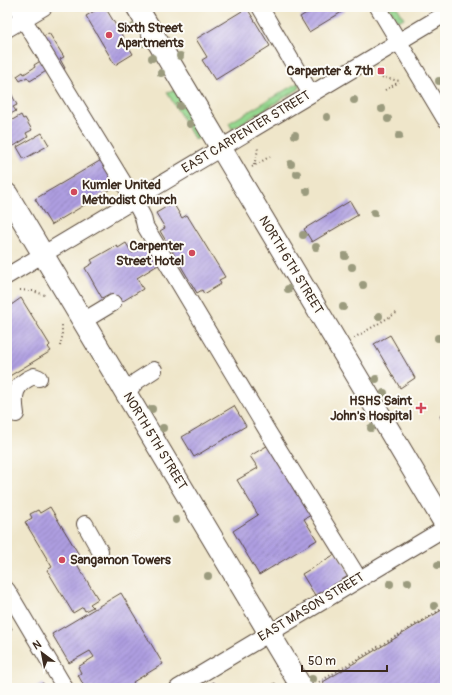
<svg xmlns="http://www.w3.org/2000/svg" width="452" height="695" font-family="Pangolin,sans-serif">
  <defs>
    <pattern id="grass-tufts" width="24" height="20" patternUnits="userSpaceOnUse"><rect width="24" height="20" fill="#95d78f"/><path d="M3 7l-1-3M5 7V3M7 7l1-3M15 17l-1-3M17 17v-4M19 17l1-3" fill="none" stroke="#81b97b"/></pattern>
    <pattern id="building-hatch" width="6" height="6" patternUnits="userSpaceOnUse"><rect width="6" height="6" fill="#ae9ee1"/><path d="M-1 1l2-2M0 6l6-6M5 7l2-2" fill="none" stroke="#8f81b6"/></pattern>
  </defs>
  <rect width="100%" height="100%" fill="#fdfcf7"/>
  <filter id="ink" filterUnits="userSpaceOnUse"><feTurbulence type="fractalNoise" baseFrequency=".025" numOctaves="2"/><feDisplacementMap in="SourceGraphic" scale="8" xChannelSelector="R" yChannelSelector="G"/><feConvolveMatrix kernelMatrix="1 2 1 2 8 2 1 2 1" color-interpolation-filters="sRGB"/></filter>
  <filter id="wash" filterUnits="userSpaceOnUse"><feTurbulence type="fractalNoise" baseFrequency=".012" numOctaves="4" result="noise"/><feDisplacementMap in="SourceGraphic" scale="16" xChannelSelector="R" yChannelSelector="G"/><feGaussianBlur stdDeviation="0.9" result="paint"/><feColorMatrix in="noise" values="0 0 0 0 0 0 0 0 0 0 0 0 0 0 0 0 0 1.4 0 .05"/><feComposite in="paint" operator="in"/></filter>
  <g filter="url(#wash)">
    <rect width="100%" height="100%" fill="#efe6ca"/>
    <path fill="url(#grass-tufts)" stroke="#688056" d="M389,7H397L404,18L398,21Z
      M299,82V89L232,129L229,123Z
      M175,90L201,137L195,140L167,92L170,91Z"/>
    <g id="blocks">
      <path fill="url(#building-hatch)" d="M101,7H105L133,54L115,65L86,16Z
        M316,7H343L345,10L309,32L300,17Z
        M247,8L270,46L215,80L202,60L207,57L196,39Z
        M49,33L64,57L60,59L65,68L59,72L39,39Z
        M42,60L48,70L30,81L27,77L20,81L17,76L23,72L24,74L35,67L34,65Z
        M7,65L13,75L7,78Z
        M11,93L17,105L13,107L16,111L7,116V95Z
        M21,115L23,119L25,118L32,130L26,133L28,137L14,146L7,133V123Z
        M42,133L49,145L24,159L17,147Z
        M103,159L118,185L51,225L35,199Z
        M350,201L358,215L312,242L304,229Z
        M173,203L182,218L187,215L225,277L219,280L221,284L204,294L202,290L197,293L160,231L165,228L156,213Z
        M126,243L132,253L146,245L158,265L137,278L143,289L118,304L111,293L102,298L85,268L93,263L91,260L117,245L118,248Z
        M21,298L50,345L48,347L51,351L8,377L9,380L7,381V308Z
        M390,335L415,378L400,388L374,344Z
        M234,406L246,426L194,457L182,437Z
        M445,413V424L440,416Z
        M270,444L313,514L304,519L317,540L259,575L233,531L258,515L237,480L258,468L250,456Z
        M50,507L81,558L75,561L98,599L90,604L93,607L85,611L83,607L73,613L47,570L52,567L25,522L32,518L30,514L38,510L40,513Z
        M337,553L351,576L316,597L302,574Z
        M121,593L163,664L133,682L136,688H85L78,675L81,673L78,667L94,657L90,651L69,663L52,634Z
        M445,608V688H327L323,682Z
        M7,620L12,629L7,632Z
        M214,682L217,688H204Z
        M43,683L46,688H35Z
        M275,683L278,688H268Z"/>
    </g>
  </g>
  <g filter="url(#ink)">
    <use href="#blocks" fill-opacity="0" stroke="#564638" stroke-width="1"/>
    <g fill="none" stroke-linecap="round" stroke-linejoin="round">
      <g stroke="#564638" stroke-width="18">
        <path id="minor" d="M16,7L134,200L143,217L145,226L268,432L359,579
          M260,7L311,94
          M378,7L445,119
          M7,29L44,7
          M7,276L445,14
          M83,321L113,303
          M126,393L137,381L154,370
          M16,414C13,395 14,384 34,376L39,378
          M85,524L100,551
          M7,590L65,688
          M178,688L445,528"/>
      </g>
      <g stroke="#564638" stroke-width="23">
        <path id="major" d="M137,7L445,524
          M7,194L302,688"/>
      </g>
      <path stroke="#564638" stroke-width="2" stroke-dasharray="1 3" stroke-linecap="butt" d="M379,75L380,77L400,81
        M385,90L399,82
        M254,165L258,150L257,147
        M252,167L271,156
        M20,290L33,291L45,295
        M354,338L398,312
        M60,346L62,338V324
        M319,682L445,607"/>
      <use href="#minor" stroke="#fff" stroke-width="16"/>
      <use href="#major" stroke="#fff" stroke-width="21"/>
    </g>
    <g fill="#9b9b7e">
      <circle cx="134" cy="27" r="4"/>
      <circle cx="143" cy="43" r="4"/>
      <circle cx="180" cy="56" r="4"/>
      <circle cx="152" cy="58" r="4"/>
      <circle cx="161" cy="73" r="4"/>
      <circle cx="439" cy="81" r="4"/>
      <circle cx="354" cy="100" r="4"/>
      <circle cx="180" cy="106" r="4"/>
      <circle cx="382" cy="109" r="4"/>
      <circle cx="327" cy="117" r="4"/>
      <circle cx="388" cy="119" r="4"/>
      <circle cx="190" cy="124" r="4"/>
      <circle cx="295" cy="135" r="4"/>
      <circle cx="399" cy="136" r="4"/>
      <circle cx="291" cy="164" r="4"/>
      <circle cx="297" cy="174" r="4"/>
      <circle cx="307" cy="191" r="4"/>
      <circle cx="374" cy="213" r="4"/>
      <circle cx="303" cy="235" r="4"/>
      <circle cx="316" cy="247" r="4"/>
      <circle cx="345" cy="256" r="4"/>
      <circle cx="352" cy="267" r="4"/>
      <circle cx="363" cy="285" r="4"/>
      <circle cx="288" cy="289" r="4"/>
      <circle cx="343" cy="307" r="4"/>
      <circle cx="379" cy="316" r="4"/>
      <circle cx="438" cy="338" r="4"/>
      <circle cx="376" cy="379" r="4"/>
      <circle cx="384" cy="393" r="4"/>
      <circle cx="152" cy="409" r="4"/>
      <circle cx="163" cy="428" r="4"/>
      <circle cx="371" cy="428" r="4"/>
      <circle cx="176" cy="520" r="4"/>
      <circle cx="438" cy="565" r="4"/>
      <circle cx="208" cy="576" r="4"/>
      <circle cx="408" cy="582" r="4"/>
      <circle cx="390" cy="584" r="4"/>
      <circle cx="434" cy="606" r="4"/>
      <circle cx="312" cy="679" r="4"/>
    </g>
  </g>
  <g fill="#d1495b" stroke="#fdfcf7" stroke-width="1.5">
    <circle cx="109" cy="35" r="4"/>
    <rect x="377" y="67" width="8" height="8" rx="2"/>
    <circle cx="74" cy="192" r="4"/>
    <circle cx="192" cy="253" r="4"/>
    <path d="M419 402h4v4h4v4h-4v4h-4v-4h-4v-4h4z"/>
    <circle cx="62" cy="560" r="4"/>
  </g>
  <g text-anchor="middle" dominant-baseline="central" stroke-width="4" stroke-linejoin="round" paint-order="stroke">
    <g font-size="13" font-weight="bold" fill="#3b2a1e" stroke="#fdfcf7" text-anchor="start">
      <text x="117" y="28">Sixth Street<tspan x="117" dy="15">Apartments</tspan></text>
      <text x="373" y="71" text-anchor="end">Carpenter &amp; 7th</text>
      <text x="82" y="185">Kumler United<tspan x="82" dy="15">Methodist Church</tspan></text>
      <text x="184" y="246" text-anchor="end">Carpenter<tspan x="184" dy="15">Street Hotel</tspan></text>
      <text x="412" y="401" text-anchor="end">HSHS Saint<tspan x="412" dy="15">John's Hospital</tspan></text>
      <text x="70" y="560">Sangamon Towers</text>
    </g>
    <g font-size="13" fill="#3b2a1e" stroke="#fdfcf7">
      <text transform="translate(246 132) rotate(-31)">EAST CARPENTER STREET</text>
      <text transform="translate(291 265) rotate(59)">NORTH 6TH STREET</text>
      <text transform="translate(155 441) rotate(59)">NORTH 5TH STREET</text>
      <text transform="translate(311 607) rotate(-31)">EAST MASON STREET</text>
    </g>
  </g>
  <rect width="452" height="695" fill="none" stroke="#fdfcf7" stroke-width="24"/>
  <g transform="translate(42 653) rotate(328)" stroke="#fdfcf7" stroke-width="3" paint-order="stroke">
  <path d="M0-3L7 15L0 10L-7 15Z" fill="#3b2a1e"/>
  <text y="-6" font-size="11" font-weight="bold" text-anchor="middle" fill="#3b2a1e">N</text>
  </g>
  <path d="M302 665v6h85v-6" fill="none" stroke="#3b2a1e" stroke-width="2"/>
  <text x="308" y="665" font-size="12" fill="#3b2a1e" stroke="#fdfcf7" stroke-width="3" paint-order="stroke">50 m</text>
</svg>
